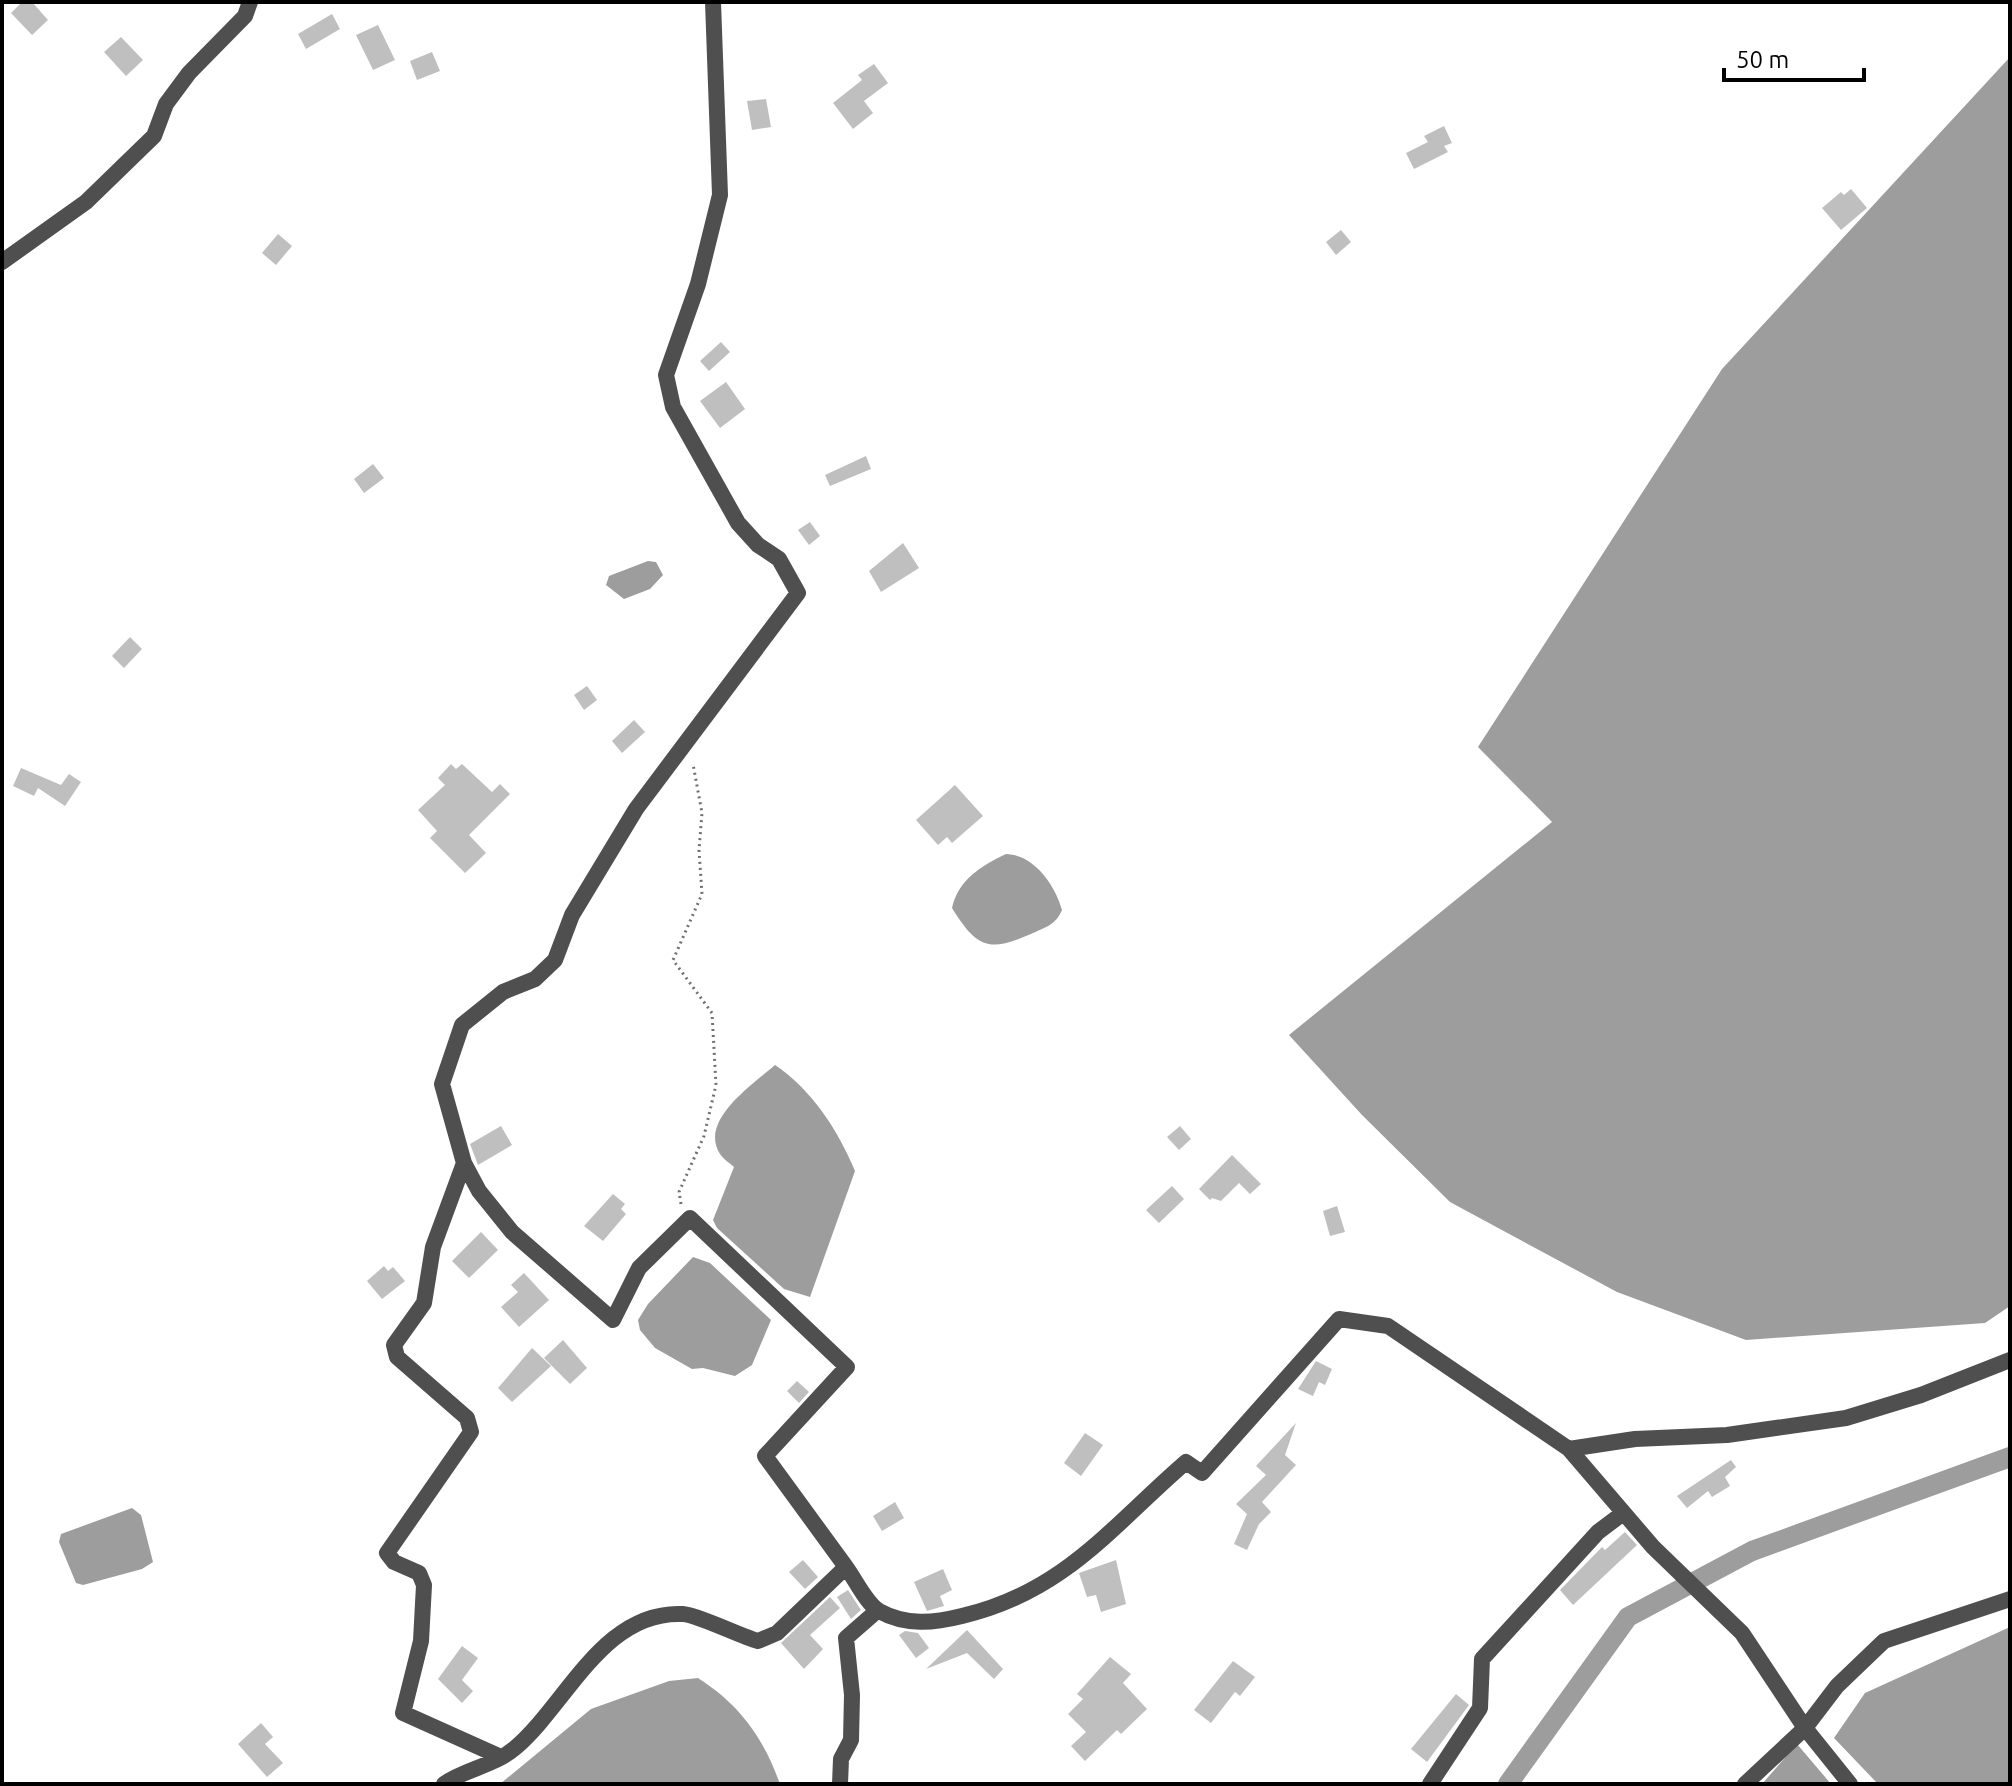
<svg xmlns="http://www.w3.org/2000/svg" width="2012" height="1786" font-family="Ubuntu,sans-serif">
  <rect width="100%" height="100%" fill="#fff"/>
  <path fill="#9d9d9d" d="M2010,57V1306L1985,1323L1746,1340L1617,1292L1450,1202L1362,1115L1289,1035L1552,822L1478,747L1722,369Z
    M648,561L656,562L663,575L650,589L624,599L606,585L609,576Z
    M1006,854C1034,855 1055,885 1062,910C1056,924 1047,927 1033,933C990,952 978,950 952,908C958,880 981,866 1006,854Z
    M775,1065C812,1090 838,1130 855,1171L810,1297L784,1289L717,1228L713,1220L734,1167C730,1163 723,1159 720,1154C698,1120 755,1083 775,1065Z
    M693,1257L710,1263L771,1320L752,1365L735,1376L703,1368L692,1369L655,1348L640,1330L638,1320L648,1304Z
    M132,1508L141,1515L153,1562L142,1569L83,1585L76,1583L59,1542L61,1534Z
    M2010,1627V1784H1878L1834,1738L1865,1693Z
    M698,1678C740,1705 763,1737 780,1784H500L591,1709L669,1681Z
    M1797,1744L1831,1784H1762Z"/>
  <g fill="none" stroke-linecap="round" stroke-linejoin="round">
    <path stroke="#9d9d9d" stroke-width="20" d="M1508,1784L1628,1617L1752,1551L2010,1457"/>
  </g>
  <path fill="#bfbfbf" d="M22,2H32L48,20L32,35L11,13Z
    M332,14L340,29L306,49L298,34Z
    M378,25L395,60L373,70L356,35Z
    M121,37L143,60L126,76L104,52Z
    M432,52L440,71L417,80L410,61Z
    M874,64L888,83L864,101L873,113L853,129L833,103L862,80L858,75Z
    M766,99L771,127L752,130L747,101Z
    M1444,126L1452,143L1444,146L1448,152L1414,169L1406,153L1428,142L1424,136Z
    M1851,189L1867,208L1841,230L1822,208L1841,192L1844,195Z
    M1341,230L1351,242L1336,255L1326,242Z
    M278,234L292,246L276,265L262,253Z
    M721,342L730,352L709,371L700,361Z
    M726,382L745,409L720,428L700,401Z
    M866,456L871,469L830,486L825,475Z
    M373,464L384,478L364,493L354,479Z
    M810,522L820,536L809,545L798,530Z
    M903,543L919,568L881,592L869,571Z
    M130,637L142,649L124,668L112,656Z
    M587,686L597,700L584,710L574,695Z
    M634,720L645,732L622,753L612,741Z
    M451,764L456,769L462,764L492,792L500,784L510,794L469,835L486,853L465,873L430,838L437,831L418,810L445,785L438,778Z
    M21,768L61,785L69,774L81,782L65,806L38,788L34,796L13,786Z
    M955,785L983,816L952,843L947,837L938,845L916,820Z
    M501,1126L512,1145L478,1165L470,1144Z
    M1180,1126L1191,1139L1179,1150L1167,1137Z
    M1232,1155L1261,1184L1250,1194L1239,1183L1221,1201L1212,1198L1210,1200L1199,1189Z
    M1172,1186L1184,1199L1159,1223L1146,1210Z
    M613,1194L625,1204L621,1209L626,1214L603,1241L584,1226Z
    M1337,1206L1345,1232L1330,1236L1323,1211Z
    M481,1232L498,1250L469,1278L452,1261Z
    M384,1266L388,1271L393,1267L405,1281L382,1299L367,1281Z
    M524,1273L549,1300L519,1327L501,1307L518,1292L511,1285Z
    M563,1340L587,1368L570,1384L544,1358Z
    M532,1348L551,1366L512,1402L498,1388Z
    M1316,1361L1332,1369L1325,1385L1319,1382L1313,1396L1298,1389Z
    M797,1381L809,1392L799,1403L787,1391Z
    M1296,1423L1285,1455L1296,1465L1262,1502L1271,1512L1259,1524L1247,1550L1234,1544L1247,1514L1236,1504L1266,1475L1256,1466Z
    M1085,1433L1103,1445L1081,1476L1064,1463Z
    M1731,1460L1736,1467L1725,1477L1730,1486L1712,1497L1708,1491L1687,1508L1677,1496Z
    M895,1502L904,1518L882,1531L873,1516Z
    M1625,1532L1637,1545L1573,1605L1560,1590L1602,1547L1605,1550Z
    M803,1560L818,1577L805,1589L789,1572Z
    M1116,1560L1126,1604L1101,1612L1096,1595L1087,1597L1079,1573Z
    M943,1569L952,1590L940,1596L944,1606L927,1611L914,1582Z
    M848,1590L861,1610L851,1619L837,1597Z
    M830,1597L840,1608L810,1635L823,1649L804,1669L781,1643Z
    M967,1630L1003,1669L994,1679L967,1653L926,1669Z
    M905,1631L918,1633L929,1648L916,1658L899,1635Z
    M462,1646L478,1658L462,1680L473,1691L462,1703L438,1679Z
    M1110,1657L1131,1674L1123,1683L1147,1709L1121,1734L1117,1730L1085,1761L1071,1746L1086,1732L1068,1714L1083,1699L1077,1694Z
    M1233,1661L1255,1677L1240,1696L1235,1692L1211,1723L1194,1710Z
    M1456,1694L1469,1705L1427,1762L1411,1749Z
    M261,1723L273,1737L265,1744L283,1763L267,1777L238,1744Z"/>
  <g fill="none" stroke-linecap="round" stroke-linejoin="round">
    <path stroke="#717171" stroke-width="3" stroke-dasharray="2 4" stroke-linecap="butt" d="M681,1204L679,1192L704,1136L716,1085L712,1013L673,960L702,894L699,850L702,813L693,764"/>
    <path stroke="#4f4f4f" stroke-width="16" d="M2,262L86,202L154,136L166,104L189,73L245,16L250,2
      M464,1163L433,1247L424,1303L394,1345L397,1357L467,1418L471,1432L387,1553L394,1562L419,1573L424,1585L421,1641L403,1713L501,1757
      M1569,1449L1635,1439L1727,1435L1846,1418L1921,1395L2010,1360
      M846,1567C855,1579 866,1603 879,1611C906,1626 934,1623 962,1616C1064,1592 1111,1527 1186,1462L1202,1473L1339,1319L1388,1326L1569,1449L1653,1547L1742,1633L1805,1728L1850,1784
      M444,1784C465,1769 494,1766 515,1748C567,1704 603,1610 683,1614C698,1615 740,1636 758,1641L777,1633L846,1567L765,1456L847,1367L690,1218L639,1268L613,1320L512,1232L479,1191L464,1163L442,1084L462,1025L503,992L535,979L555,960L572,915L636,809L798,593L779,559L758,545L738,523L673,407L666,375L698,284L720,195L713,2
      M840,1784L841,1759L851,1740L852,1695L846,1638L878,1610
      M1430,1784L1480,1708L1482,1659L1598,1532L1622,1514
      M1745,1784L1805,1728L1837,1686L1884,1641L2010,1599"/>
  </g>
  <rect width="2012" height="1786" fill="none" stroke="#000000" stroke-width="8"/>
  <path d="M1724 68v12h140v-12" fill="none" stroke="#000000" stroke-width="4"/>
  <text x="1736" y="68" font-size="24" fill="#000000" stroke="#ffffff" stroke-width="6" paint-order="stroke">50 m</text>
</svg>
